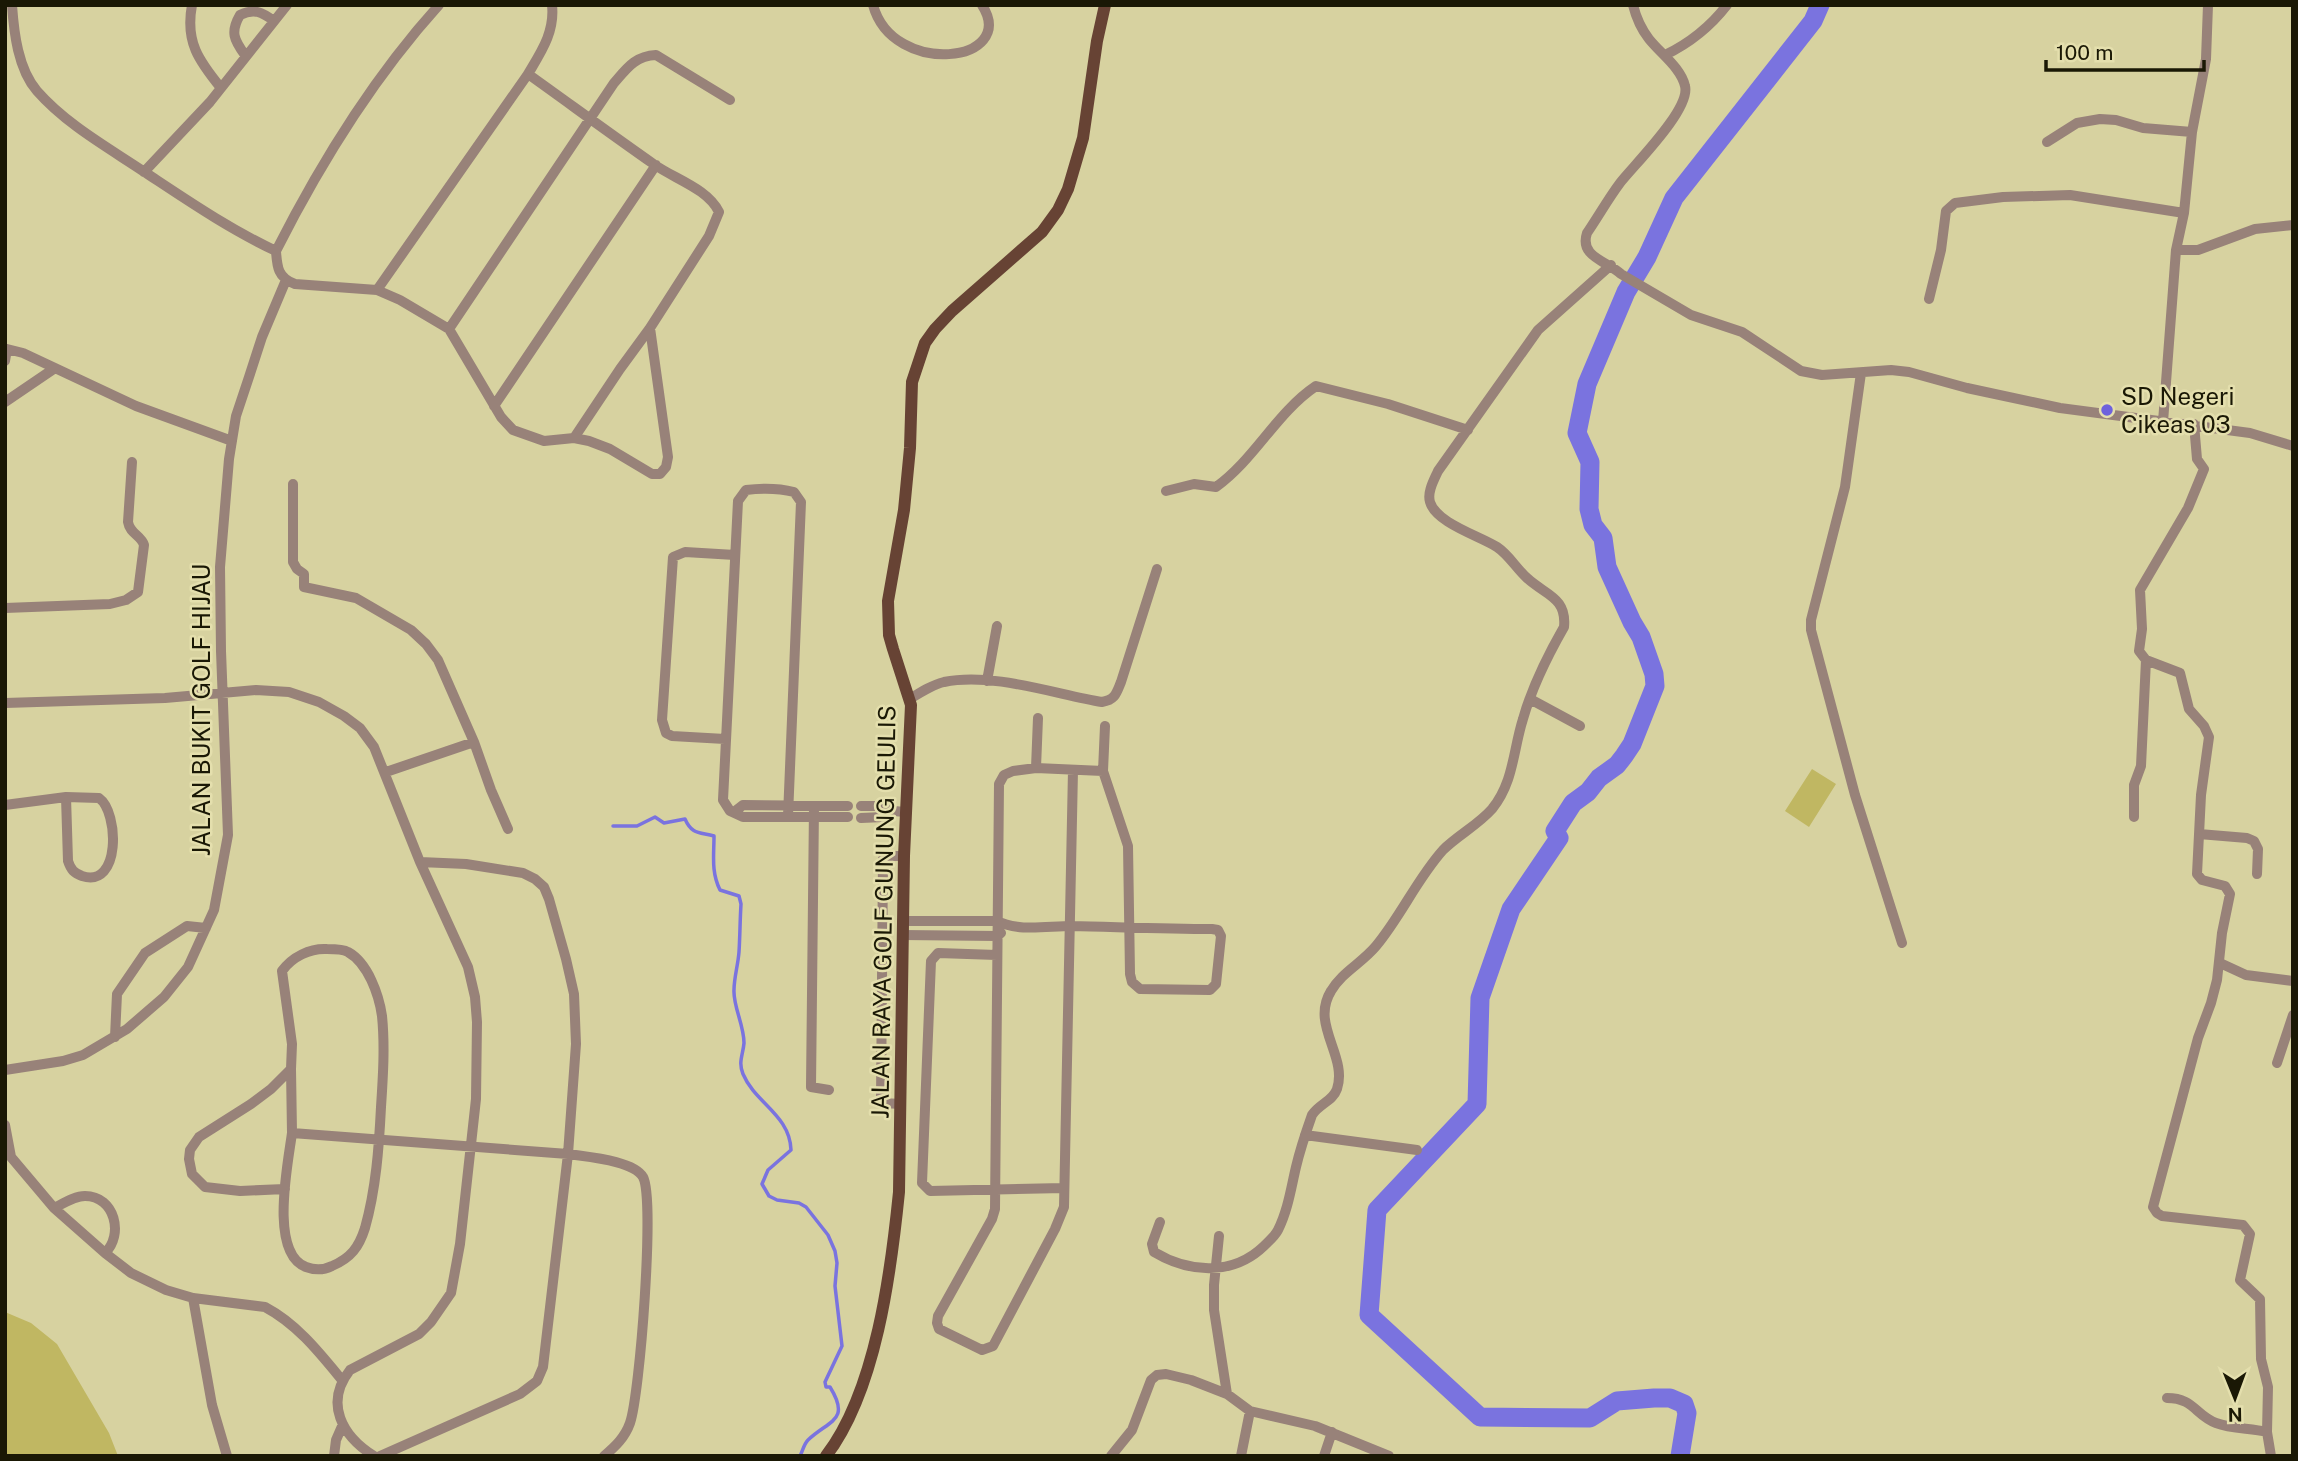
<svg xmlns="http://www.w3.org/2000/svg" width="2298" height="1461" font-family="'Public Sans',sans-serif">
  <rect width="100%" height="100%" fill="#d7d2a0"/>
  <path fill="#c0b762" d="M1812,769L1836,784L1809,827L1785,811Z
    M5,1312L31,1323L57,1344L109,1433L118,1456H5Z"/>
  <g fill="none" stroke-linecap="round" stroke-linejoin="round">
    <path stroke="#7a73df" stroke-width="3.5" d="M613,826H637L655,817L664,823L685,819C692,835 700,832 714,836C714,855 711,872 720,890L739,896L741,904C740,920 740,936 739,952C738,965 734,978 734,990C733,1006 744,1025 744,1043C743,1055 738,1062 743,1074C755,1103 790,1115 791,1150L768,1170L762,1184L769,1196L777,1200L799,1203L806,1207L828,1235L835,1251L837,1263L835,1286L842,1346L825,1382L826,1387H830C851,1421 829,1420 808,1440C804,1444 803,1450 800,1456"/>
    <path stroke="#7a73df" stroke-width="19" d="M1680,1456L1687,1413L1684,1404L1670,1398H1654L1617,1401L1590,1418L1480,1417L1369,1315L1377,1210L1477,1104L1480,998L1511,909L1559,838L1555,831L1573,803L1588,792L1599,778L1617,765L1624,756L1632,744L1655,686L1654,674L1641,637L1632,622L1607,567L1603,538L1593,525L1589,509L1590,462L1577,433L1587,384L1626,292L1647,257L1674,198L1813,21L1820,5"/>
    <path stroke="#988279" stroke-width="10" d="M12,5C14,33 18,69 37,91C66,124 107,147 143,171C187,200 229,229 276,251C277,267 278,278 295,284L377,290L400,300L449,329L501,417L513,430L544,441L574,438L589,441L610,449L652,474H660L666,467L668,457L650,328
      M192,5C185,42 199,61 221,88
      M873,5C893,78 1019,63 982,5
      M1633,5C1636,17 1642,30 1649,39C1661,54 1681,68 1685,86C1691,109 1634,165 1620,183C1608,199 1598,217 1587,233C1579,257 1607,261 1621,274L1691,315L1742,332L1801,371L1822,375L1891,370L1909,372L1967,388L2060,408L2250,433L2293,446
      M245,55C234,40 230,32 240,15C254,8 262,12 274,21
      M1665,55C1690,43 1710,27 1727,5
      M528,74C570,104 612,135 655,165C675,179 708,189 719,212L709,236L650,328L620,369L574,438
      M2047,142L2077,123L2100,119L2116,120L2143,128L2192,132
      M144,172L210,102L287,5
      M2176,250H2198L2255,229L2293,225
      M276,251C320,164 373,78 439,5
      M377,290L528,74C541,52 555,32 552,5
      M1929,299L1941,250L1946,211L1955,203L2003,197L2070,195L2184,213
      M449,329L614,83C627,68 635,56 656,55L730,100
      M5,361L7,349L23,353L136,406L232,441
      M1861,373L1845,487L1811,620V630L1855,795L1902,943
      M5,402L55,368
      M494,406L656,165
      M2163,422L2176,250L2184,213L2192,132L2206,59L2208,5
      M2194,424L2197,459L2204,469L2188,508L2140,590L2142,629L2139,651L2146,660L2180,673L2189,709L2204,726L2209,737L2201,795L2197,874L2202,880L2225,886L2230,894L2222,933L2217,980L2211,1003L2198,1038L2153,1207L2157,1213L2162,1216L2243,1225L2250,1234L2240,1280L2260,1299L2261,1359L2268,1387L2267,1432L2271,1456
      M293,484V562L297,569L304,574V587L356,598L411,630L426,644L438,660L474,742L491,790L508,829
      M1166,491L1194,484L1216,487C1255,459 1276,413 1316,386L1388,404L1468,430
      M5,608L110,604L126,600L138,592L144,545C141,535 130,534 128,522L132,462
      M987,681L997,626
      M910,699C921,692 932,685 944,682C992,672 1055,694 1102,702C1115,700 1116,694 1121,682L1157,569
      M1530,699L1580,726
      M5,703L165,698L256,690L289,692L319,702L344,716L360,728L374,747L420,862L468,967L475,997L477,1022L476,1099L460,1244L451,1293L431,1322L419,1334L350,1370C324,1403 342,1436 374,1456
      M725,739L672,736L666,733L662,720L673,557L685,552L735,555
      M1036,768L1038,718
      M1073,770L1064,1207L1055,1229L993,1346L982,1350L939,1329L937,1323L938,1316L992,1219L995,1209L999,784L1004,775L1013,771L1036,768L1103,771
      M386,772L474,742
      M5,805L66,797L68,861C71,870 74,873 82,876C121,889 119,812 99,798L66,797
      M814,806L811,1087L829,1090
      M861,806H884L894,811L905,812
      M734,812L743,805L848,806
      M788,816L801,502L794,492C778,488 762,488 746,490L738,501L723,800L730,811L743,817H848
      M2134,817V785L2141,766L2146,660
      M861,818L884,817L894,811
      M2199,834L2247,838L2254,841L2258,849L2257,874
      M902,921H997C1019,932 1047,926 1072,926C1118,927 1165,929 1212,929L1218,930L1221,936L1216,984L1210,990L1140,989L1132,982L1130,974L1128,846L1103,771L1105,726
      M902,935L997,936L1001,933
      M997,955L938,953L931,961L922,1183L930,1191L1064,1188
      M2220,963L2246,975L2293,981
      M115,1037L117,994L145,953L187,926L206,928
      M2277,1063L2293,1015
      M291,1069L292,1044L282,971C292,957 310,948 327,949C334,949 343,949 348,952C368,963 379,995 382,1016C385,1046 383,1077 381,1107C379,1147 376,1189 365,1228C359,1247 351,1258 332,1266C324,1270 314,1270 306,1267C269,1253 288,1164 292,1133
      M5,1070L63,1061L83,1055L127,1029L164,997L188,967L214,910L228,835L221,651L220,567L229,459L236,416L249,377L262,337L286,280
      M901,1104L882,1103L881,1101L883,859L885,856H904
      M5,1125L11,1157L54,1208L105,1253L131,1273L166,1290L193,1298L265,1307C297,1324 319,1352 342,1380
      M1305,1135L1417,1150
      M285,1189L240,1191L205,1187L192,1174L189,1159L190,1150L199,1137L251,1104L271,1089L291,1069L292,1133L568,1154C586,1157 633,1160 643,1177C655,1199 640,1394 630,1423C625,1437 616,1446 604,1456
      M54,1208C64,1203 75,1196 85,1196C115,1196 124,1235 105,1253
      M1160,1222L1152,1244L1154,1252C1189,1273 1233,1276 1264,1246C1269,1241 1275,1236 1278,1230C1288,1210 1291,1188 1296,1167C1300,1150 1306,1132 1312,1115C1319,1104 1333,1101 1337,1089C1348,1056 1310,1025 1331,991C1342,972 1362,963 1376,946C1401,916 1417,879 1443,850C1458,835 1478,825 1492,809C1514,782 1513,750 1523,719C1532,687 1548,655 1564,627C1567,597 1545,595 1527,578C1516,568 1509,555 1497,547C1480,536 1436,523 1430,502C1427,492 1434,480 1438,471L1538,330L1611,265
      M1219,1236L1214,1285V1310L1227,1394
      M193,1298L212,1405L227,1456
      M2167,1398C2194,1398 2195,1415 2216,1423C2232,1429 2250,1428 2267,1432
      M334,1456L336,1440L343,1424
      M380,1456L520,1394L537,1381L543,1367L568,1154L576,1044L574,994L566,959L549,899L544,887L535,879L523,873L466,864L420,862
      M1111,1456L1132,1430L1151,1380L1157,1375L1166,1374L1191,1380L1227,1394L1250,1411L1315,1426L1389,1456
      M1241,1456L1250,1411
      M1324,1456L1332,1432"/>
    <path stroke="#674334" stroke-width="12" d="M826,1456C876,1391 891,1272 899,1192L904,856L911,705L893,649L889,635L888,601L904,510L910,448L912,382L925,343L935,329L952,311L1042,232L1058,210L1068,189L1083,138L1097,41L1105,5"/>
  </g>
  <circle fill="#6e62dc" stroke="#e4dfad" stroke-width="2.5" cx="2107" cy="410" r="7"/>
  <g text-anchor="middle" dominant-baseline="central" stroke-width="5" stroke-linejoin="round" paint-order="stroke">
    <g font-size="24" fill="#1a1805" stroke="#e4dfad" text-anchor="start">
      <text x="2121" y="396">SD Negeri<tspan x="2121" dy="28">Cikeas 03</tspan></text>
    </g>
    <g font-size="24" fill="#1a1805" stroke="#e4dfad">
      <text transform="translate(201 710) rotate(-90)">JALAN BUKIT GOLF HIJAU</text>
      <text transform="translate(883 912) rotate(-89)">JALAN RAYA GOLF GUNUNG GEULIS</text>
    </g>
  </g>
  <rect width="2298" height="1461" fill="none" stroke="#1a1805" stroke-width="14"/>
  <g transform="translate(2235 1398) rotate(179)" stroke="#e4dfad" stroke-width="5" paint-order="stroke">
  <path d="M0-5L12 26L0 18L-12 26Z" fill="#1a1805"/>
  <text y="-10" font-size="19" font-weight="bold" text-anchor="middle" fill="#1a1805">N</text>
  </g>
  <path d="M2046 60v10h158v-10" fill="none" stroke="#1a1805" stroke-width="3.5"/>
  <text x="2056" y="60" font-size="21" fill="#1a1805" stroke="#e4dfad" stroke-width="5" paint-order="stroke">100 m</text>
</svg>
